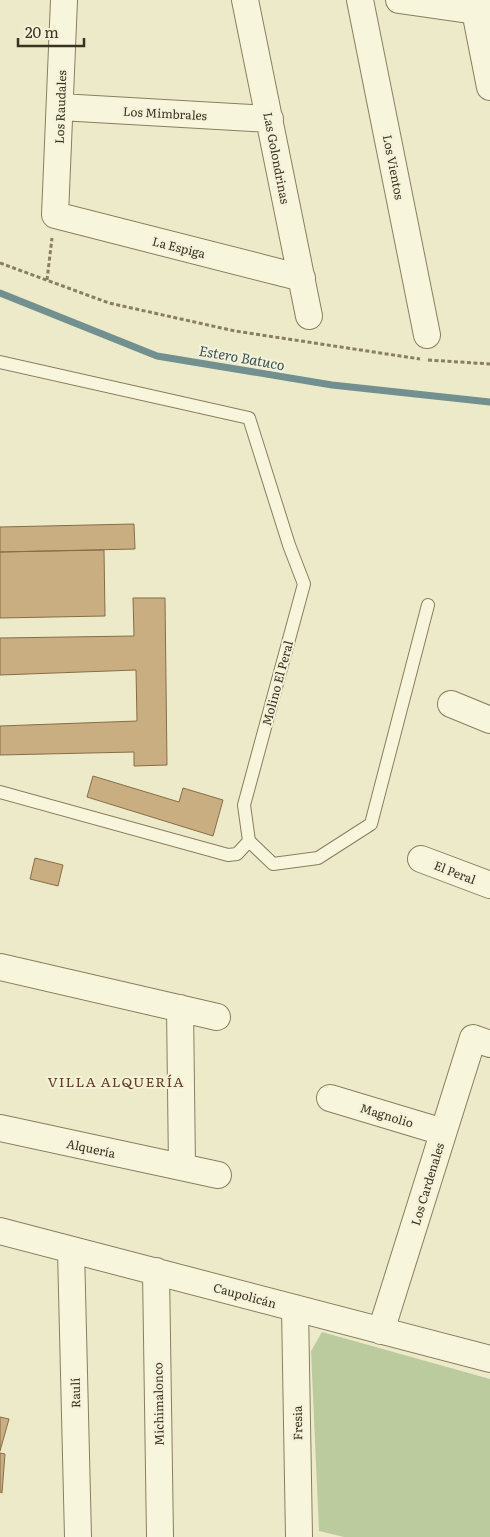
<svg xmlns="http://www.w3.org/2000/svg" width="490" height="1537" font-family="Literata,serif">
  <rect width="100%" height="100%" fill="#edeaca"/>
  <path fill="#bccb9e" d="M322,1332L490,1379V1537H344L319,1531L311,1351Z"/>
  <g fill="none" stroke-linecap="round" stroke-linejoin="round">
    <path stroke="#71908f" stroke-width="7" d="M0,293L157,356L332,385L490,402"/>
  </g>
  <path fill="#c9ae82" stroke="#876d46" d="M134,524L135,549L0,552V527Z
    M104,550L105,616L0,618V552Z
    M133,598H165L167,765L134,766V752L0,755V726L137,721L136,670L0,675V638L134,636Z
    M93,776L179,802L183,788L223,800L213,836L87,797Z
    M35,858L63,865L58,886L30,879Z
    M0,1417L9,1419L0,1451Z
    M0,1453L5,1454L2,1493L0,1492Z"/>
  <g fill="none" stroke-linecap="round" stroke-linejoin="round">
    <g stroke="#897e5f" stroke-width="14">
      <path id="service" d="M0,362L249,418L289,545L304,584L244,805L249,841L273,864L318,858L371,824L428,605
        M0,792L228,855L237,854L249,841"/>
    </g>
    <g stroke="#897e5f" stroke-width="28">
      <path id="minor" d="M64,0L55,215L302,278
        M245,0L309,316
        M360,0L427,335
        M399,0L490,13
        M475,11L490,87
        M60,107L270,119
        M451,704L490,720
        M421,859L490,885
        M0,967L217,1017
        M180,1008L182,1167
        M330,1098L443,1132
        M0,1128L218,1175
        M0,1231L490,1359
        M71,1250L78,1537
        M156,1271L160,1537
        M295,1308L299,1537
        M381,1331L473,1038L490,1044"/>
    </g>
    <path stroke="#897e5f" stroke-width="3" stroke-dasharray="4 2.5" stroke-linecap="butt" d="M0,263L109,303L235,331L420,359
      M47,280L52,238
      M428,360L490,364"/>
    <use href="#service" stroke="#f8f5dd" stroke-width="12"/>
    <use href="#minor" stroke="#f8f5dd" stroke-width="26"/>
  </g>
  <g text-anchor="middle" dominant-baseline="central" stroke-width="4" stroke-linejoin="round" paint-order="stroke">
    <g font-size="12" fill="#3a3321" stroke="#f5f2d9">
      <text transform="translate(60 107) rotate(-88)">Los Raudales</text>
      <text transform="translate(165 113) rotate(3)">Los Mimbrales</text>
      <text transform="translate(277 158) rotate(79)">Las Golondrinas</text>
      <text transform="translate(394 167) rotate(79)">Los Vientos</text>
      <text transform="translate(179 247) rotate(14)">La Espiga</text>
      <text transform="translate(277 683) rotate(-75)">Molino El Peral</text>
      <text transform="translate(455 872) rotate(21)">El Peral</text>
      <text transform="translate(387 1115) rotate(17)">Magnolio</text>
      <text transform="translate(91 1148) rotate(12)">Alquería</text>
      <text transform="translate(427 1184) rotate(-73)">Los Cardenales</text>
      <text transform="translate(245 1295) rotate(15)">Caupolicán</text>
      <text transform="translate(75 1393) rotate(-91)">Raulí</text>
      <text transform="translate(158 1404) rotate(-91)">Michimalonco</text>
      <text transform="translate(297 1423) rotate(-91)">Fresia</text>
    </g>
    <g font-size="14" font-style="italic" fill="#325359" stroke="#f5f2d9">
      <text transform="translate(242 357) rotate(10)">Estero Batuco</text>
    </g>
    <g font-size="14" letter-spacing="1" fill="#653e23" stroke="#f5f2d9">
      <text x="116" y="1081">VILLA ALQUERÍA</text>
    </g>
  </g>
  <path d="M18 38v8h66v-8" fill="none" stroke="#3a3321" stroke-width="2.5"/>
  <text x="25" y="38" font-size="15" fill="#3a3321" stroke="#f5f2d9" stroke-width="4" paint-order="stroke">20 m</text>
</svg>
